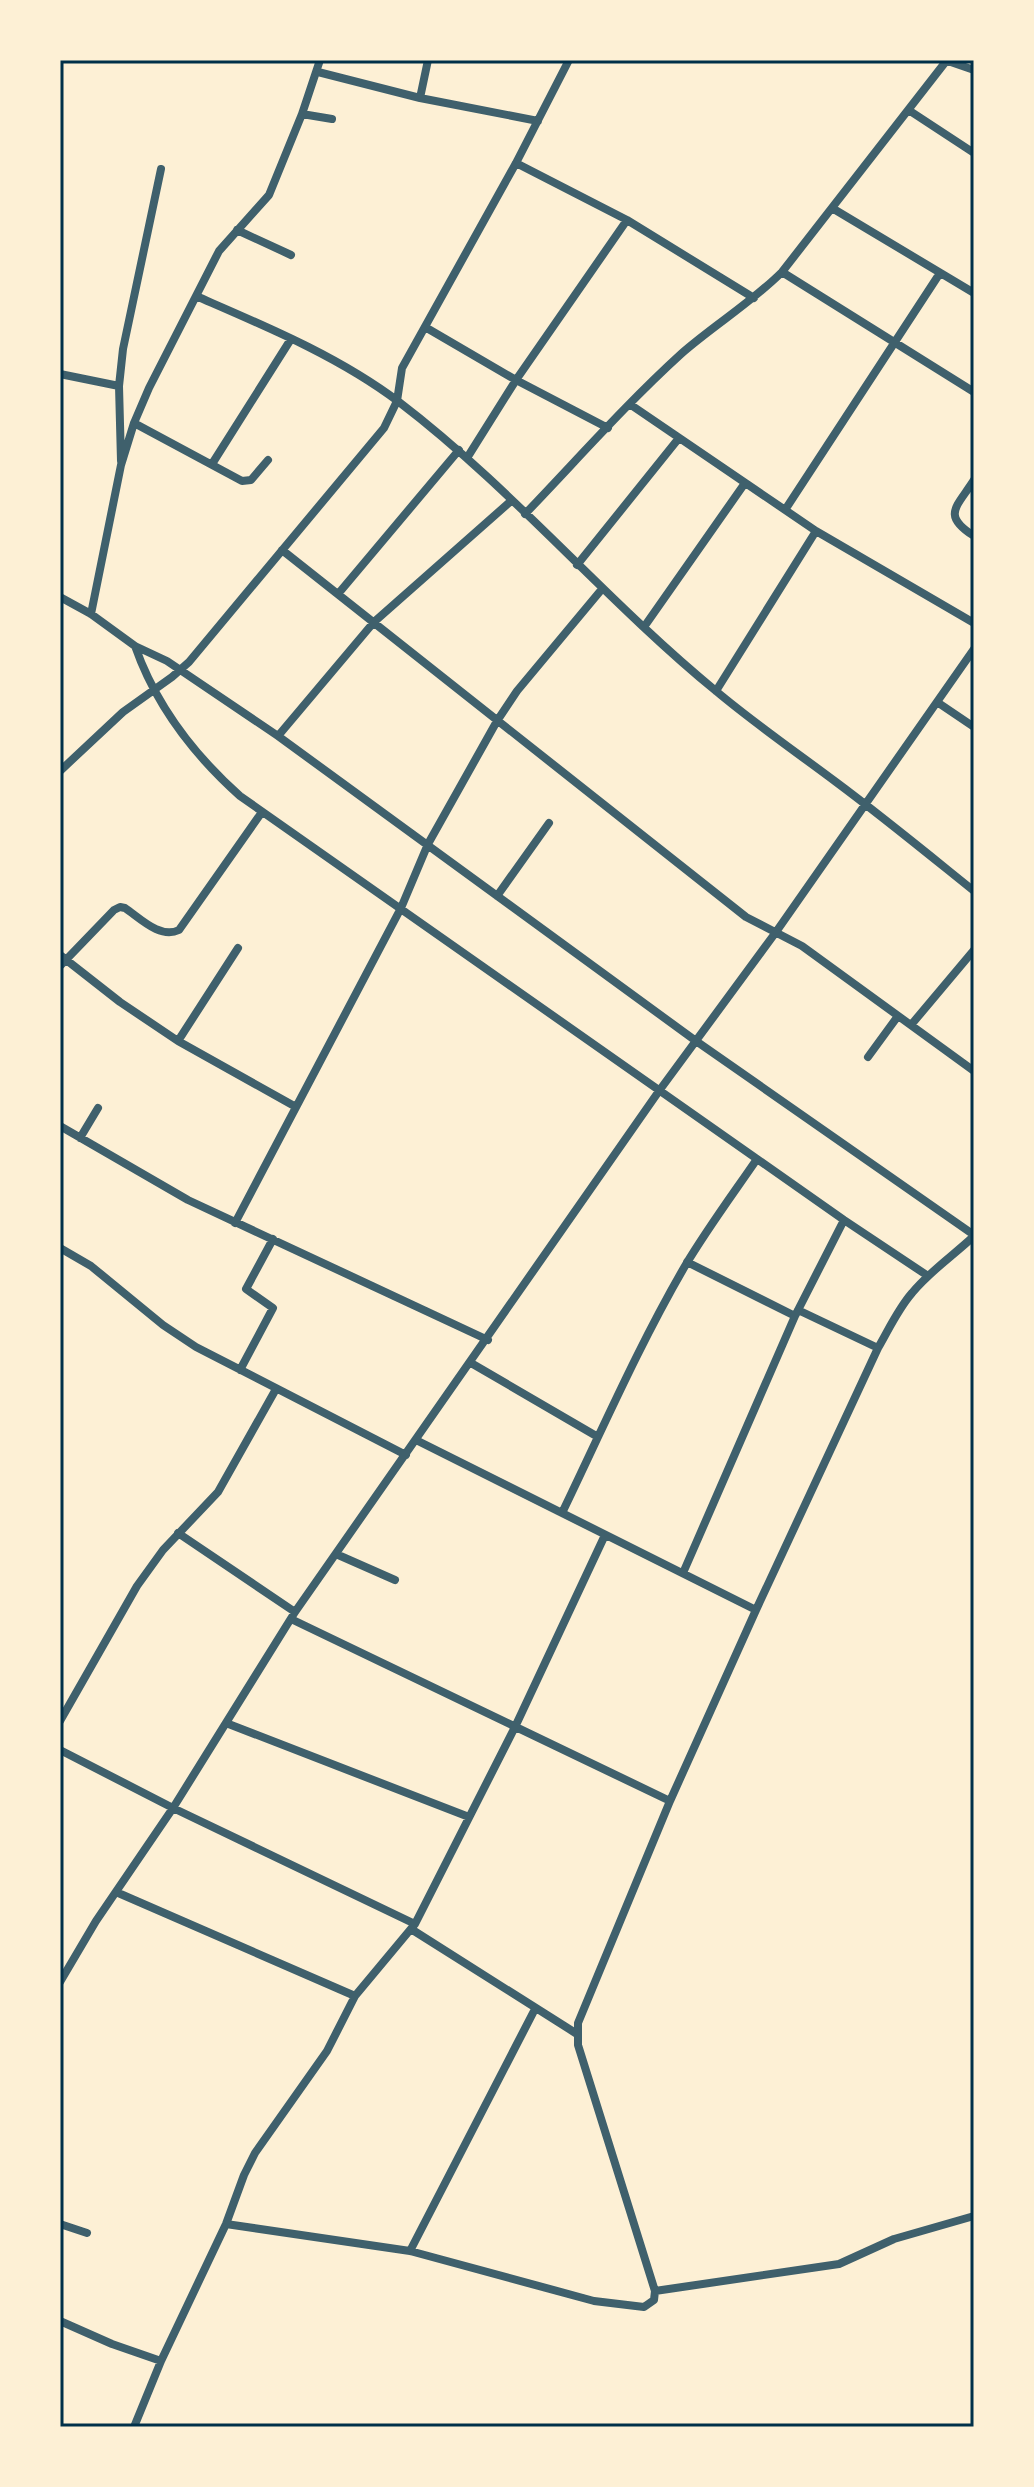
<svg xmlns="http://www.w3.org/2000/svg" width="1034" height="2487" font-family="Roboto,sans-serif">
  <rect width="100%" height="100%" fill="#fdf0d5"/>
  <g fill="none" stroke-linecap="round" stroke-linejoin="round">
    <path stroke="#3f606c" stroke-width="8" d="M945,60L974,70
      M318,72L420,98L538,121
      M420,98L428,60
      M910,111L974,153
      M302,114L332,119
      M516,163L627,220L754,298
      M832,208L974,293
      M237,230L291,255
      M782,272L974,392
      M196,296C265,326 338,356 399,402C513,489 605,600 716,691C754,723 796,752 836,782C883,817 928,854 974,891
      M425,327L516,380L608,428
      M60,374L119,386
      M631,405L816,531L974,623
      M134,423L242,481L251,480L268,460
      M467,458L516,380L627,220
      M121,461L119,386L123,349L161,169
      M212,464L291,339
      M974,480C957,507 941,515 974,536
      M785,510L940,273
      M525,514C576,461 626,404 681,354C714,325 751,303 782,272L947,60
      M282,550L746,917L802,946L974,1071
      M577,565L679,438
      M338,594L459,450
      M60,597L91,614L135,646L167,661L278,736L696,1041L974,1235
      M91,614L121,465L134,423L149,388L219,251L269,195L302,114L320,60
      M644,627L745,483
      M135,646C156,706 193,754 240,796L844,1220L928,1276
      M716,691L816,531
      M937,702L974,727
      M278,736L374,622L511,501
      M60,771L123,712L172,677L189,662L384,428L397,401L402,368L516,163L569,60
      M497,896L549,823
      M60,955L120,1002L178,1041L296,1107
      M60,966L114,910L120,907L125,908C141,919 160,939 179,930L262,812
      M911,1025L974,950
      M178,1041L238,948
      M868,1057L898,1016
      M60,1126L188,1200L488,1340
      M80,1138L98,1108
      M235,1223L401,908L428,844L497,721L517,691L602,589
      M60,1248L91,1266L163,1325L196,1347L406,1455
      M687,1262L795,1316
      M798,1310L878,1348
      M471,1363L598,1437
      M240,1370L273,1308L246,1289L273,1239
      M416,1440L756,1610
      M562,1513C602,1430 639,1345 685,1266C707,1229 733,1194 757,1159
      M178,1533L295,1612
      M336,1554L395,1580
      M683,1573L795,1316L844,1220
      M291,1619L670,1801
      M60,1721L137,1586L163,1550L218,1492L276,1389
      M226,1723L469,1817
      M60,1750L173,1808L415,1924
      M116,1892L355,1996
      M411,1929L577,2034
      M60,1982L96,1921L173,1808L295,1612L659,1091L776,932L974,649
      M60,2224L87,2233
      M226,2224L410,2251L594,2301L644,2307L654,2300L655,2291
      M410,2251L535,2009
      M655,2291L578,2045V2023L670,1801L756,1610L878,1348C889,1329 898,1309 912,1293C930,1271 954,1255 974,1236
      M655,2291L839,2264L894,2239L974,2216
      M60,2321L112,2344L161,2361
      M134,2427L161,2361L226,2224L244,2175L255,2153L327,2051L355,1996L415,1924L515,1727L605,1535"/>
  </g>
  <rect width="1034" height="2487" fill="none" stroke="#fdf0d5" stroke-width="124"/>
  <rect x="62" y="62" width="910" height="2363" fill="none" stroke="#003049" stroke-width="3"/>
</svg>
